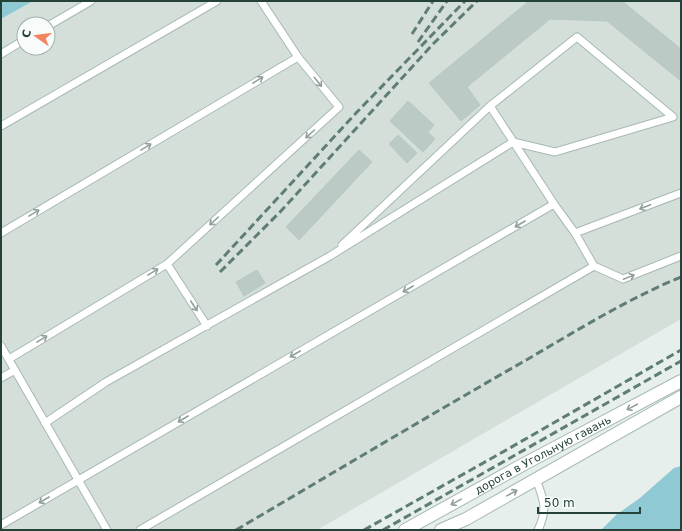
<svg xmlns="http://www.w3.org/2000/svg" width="682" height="531" font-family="'DejaVu Sans',sans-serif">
  <rect width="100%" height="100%" fill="#e6efeb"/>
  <path fill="#d4dfda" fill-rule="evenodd" d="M33,1H681V319L317,530H1V19ZM24,24H48V48H24Z"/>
  <path fill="#8ec9d4" d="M1,1H33L1,19Z
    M681,466V530H601L616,515L640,498L674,468Z"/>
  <path fill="#bbcac4" stroke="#b8c9c2" d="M529,1H622L681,49V81L607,21L550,19L467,87L480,105L461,121L429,83Z
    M408,101L434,125L428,132L435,139L423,152L390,121Z
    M398,135L417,153L407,163L389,144Z
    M359,150L372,162L299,240L286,227Z
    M257,270L265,283L244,296L236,282Z"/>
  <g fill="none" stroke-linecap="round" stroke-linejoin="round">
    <g stroke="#a8b8b2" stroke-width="9">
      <path id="lane" d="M48,26L91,1
        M1,54L24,40
        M1,126L217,1
        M1,233L298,57
        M575,233L681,193
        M342,245L490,106
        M167,264L207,326
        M1,346L107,530
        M9,359L167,264L339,107L298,57L261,1
        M1,378L15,370
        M45,423L106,382L330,256L513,142L555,152L673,117L577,37L490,106L554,204L575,233L594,266L623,279L681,256
        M536,479C544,500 548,509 538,530
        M1,525L554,204
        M140,530L594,266"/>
    </g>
    <g stroke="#a8b8b2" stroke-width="14">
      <g id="street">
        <path id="s1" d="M405,530L526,463L681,381"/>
        <path d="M441,530L466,519L681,397"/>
      </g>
    </g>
    <use href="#lane" stroke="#fff" stroke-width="7"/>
    <use href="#street" stroke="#fff" stroke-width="12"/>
    <path stroke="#5f7d75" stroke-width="3" stroke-dasharray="8 4" stroke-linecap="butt" d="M412,34L433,1
      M418,42L447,1
      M216,265L357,112L465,1
      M220,272L281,211L433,44L477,1
      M236,530C331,474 425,418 521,363C573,333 625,300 681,277
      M364,530L501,453L681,350
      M383,530L681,361"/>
  </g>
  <defs><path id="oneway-shaft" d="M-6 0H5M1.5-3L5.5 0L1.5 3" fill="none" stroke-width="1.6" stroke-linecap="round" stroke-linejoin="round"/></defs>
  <g stroke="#92a09c">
    <use href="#oneway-shaft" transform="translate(258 80) rotate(-31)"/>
    <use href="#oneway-shaft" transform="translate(318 82) rotate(51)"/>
    <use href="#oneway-shaft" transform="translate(310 134) rotate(138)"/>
    <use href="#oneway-shaft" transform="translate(146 147) rotate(-31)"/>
    <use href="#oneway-shaft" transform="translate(645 207) rotate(159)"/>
    <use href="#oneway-shaft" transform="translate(34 213) rotate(-31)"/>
    <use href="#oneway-shaft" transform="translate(214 221) rotate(138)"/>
    <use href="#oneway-shaft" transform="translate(520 224) rotate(150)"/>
    <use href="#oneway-shaft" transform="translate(153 272) rotate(-31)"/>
    <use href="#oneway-shaft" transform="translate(629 277) rotate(-22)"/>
    <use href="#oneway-shaft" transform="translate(408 289) rotate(150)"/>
    <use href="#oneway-shaft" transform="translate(194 306) rotate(57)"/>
    <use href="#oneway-shaft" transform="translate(42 339) rotate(-31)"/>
    <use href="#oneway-shaft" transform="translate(295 354) rotate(150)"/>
    <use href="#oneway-shaft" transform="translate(632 407) rotate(152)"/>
    <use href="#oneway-shaft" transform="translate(183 419) rotate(150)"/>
    <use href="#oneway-shaft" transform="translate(512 493) rotate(-29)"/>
    <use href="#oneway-shaft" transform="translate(44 500) rotate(150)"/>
    <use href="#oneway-shaft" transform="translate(456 502) rotate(151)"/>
  </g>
  <g text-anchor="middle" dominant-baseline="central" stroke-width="3" stroke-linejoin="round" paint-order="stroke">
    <g font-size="11" fill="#24423a" stroke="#f7fbf9">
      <text stroke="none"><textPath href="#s1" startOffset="157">дорога в Угольную гавань</textPath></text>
    </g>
  </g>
  <rect width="682" height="531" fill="none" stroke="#24423a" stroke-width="4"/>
  <g transform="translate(36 36) rotate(284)"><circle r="19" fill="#f7fbf9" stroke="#a3b1ad"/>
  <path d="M0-3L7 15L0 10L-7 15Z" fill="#f4845f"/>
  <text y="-6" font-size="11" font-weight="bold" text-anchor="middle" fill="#24423a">С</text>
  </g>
  <path d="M538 507v6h102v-6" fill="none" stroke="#24423a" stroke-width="2"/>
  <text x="544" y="507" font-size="12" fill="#24423a" stroke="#f7fbf9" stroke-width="3" paint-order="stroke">50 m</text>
</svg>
